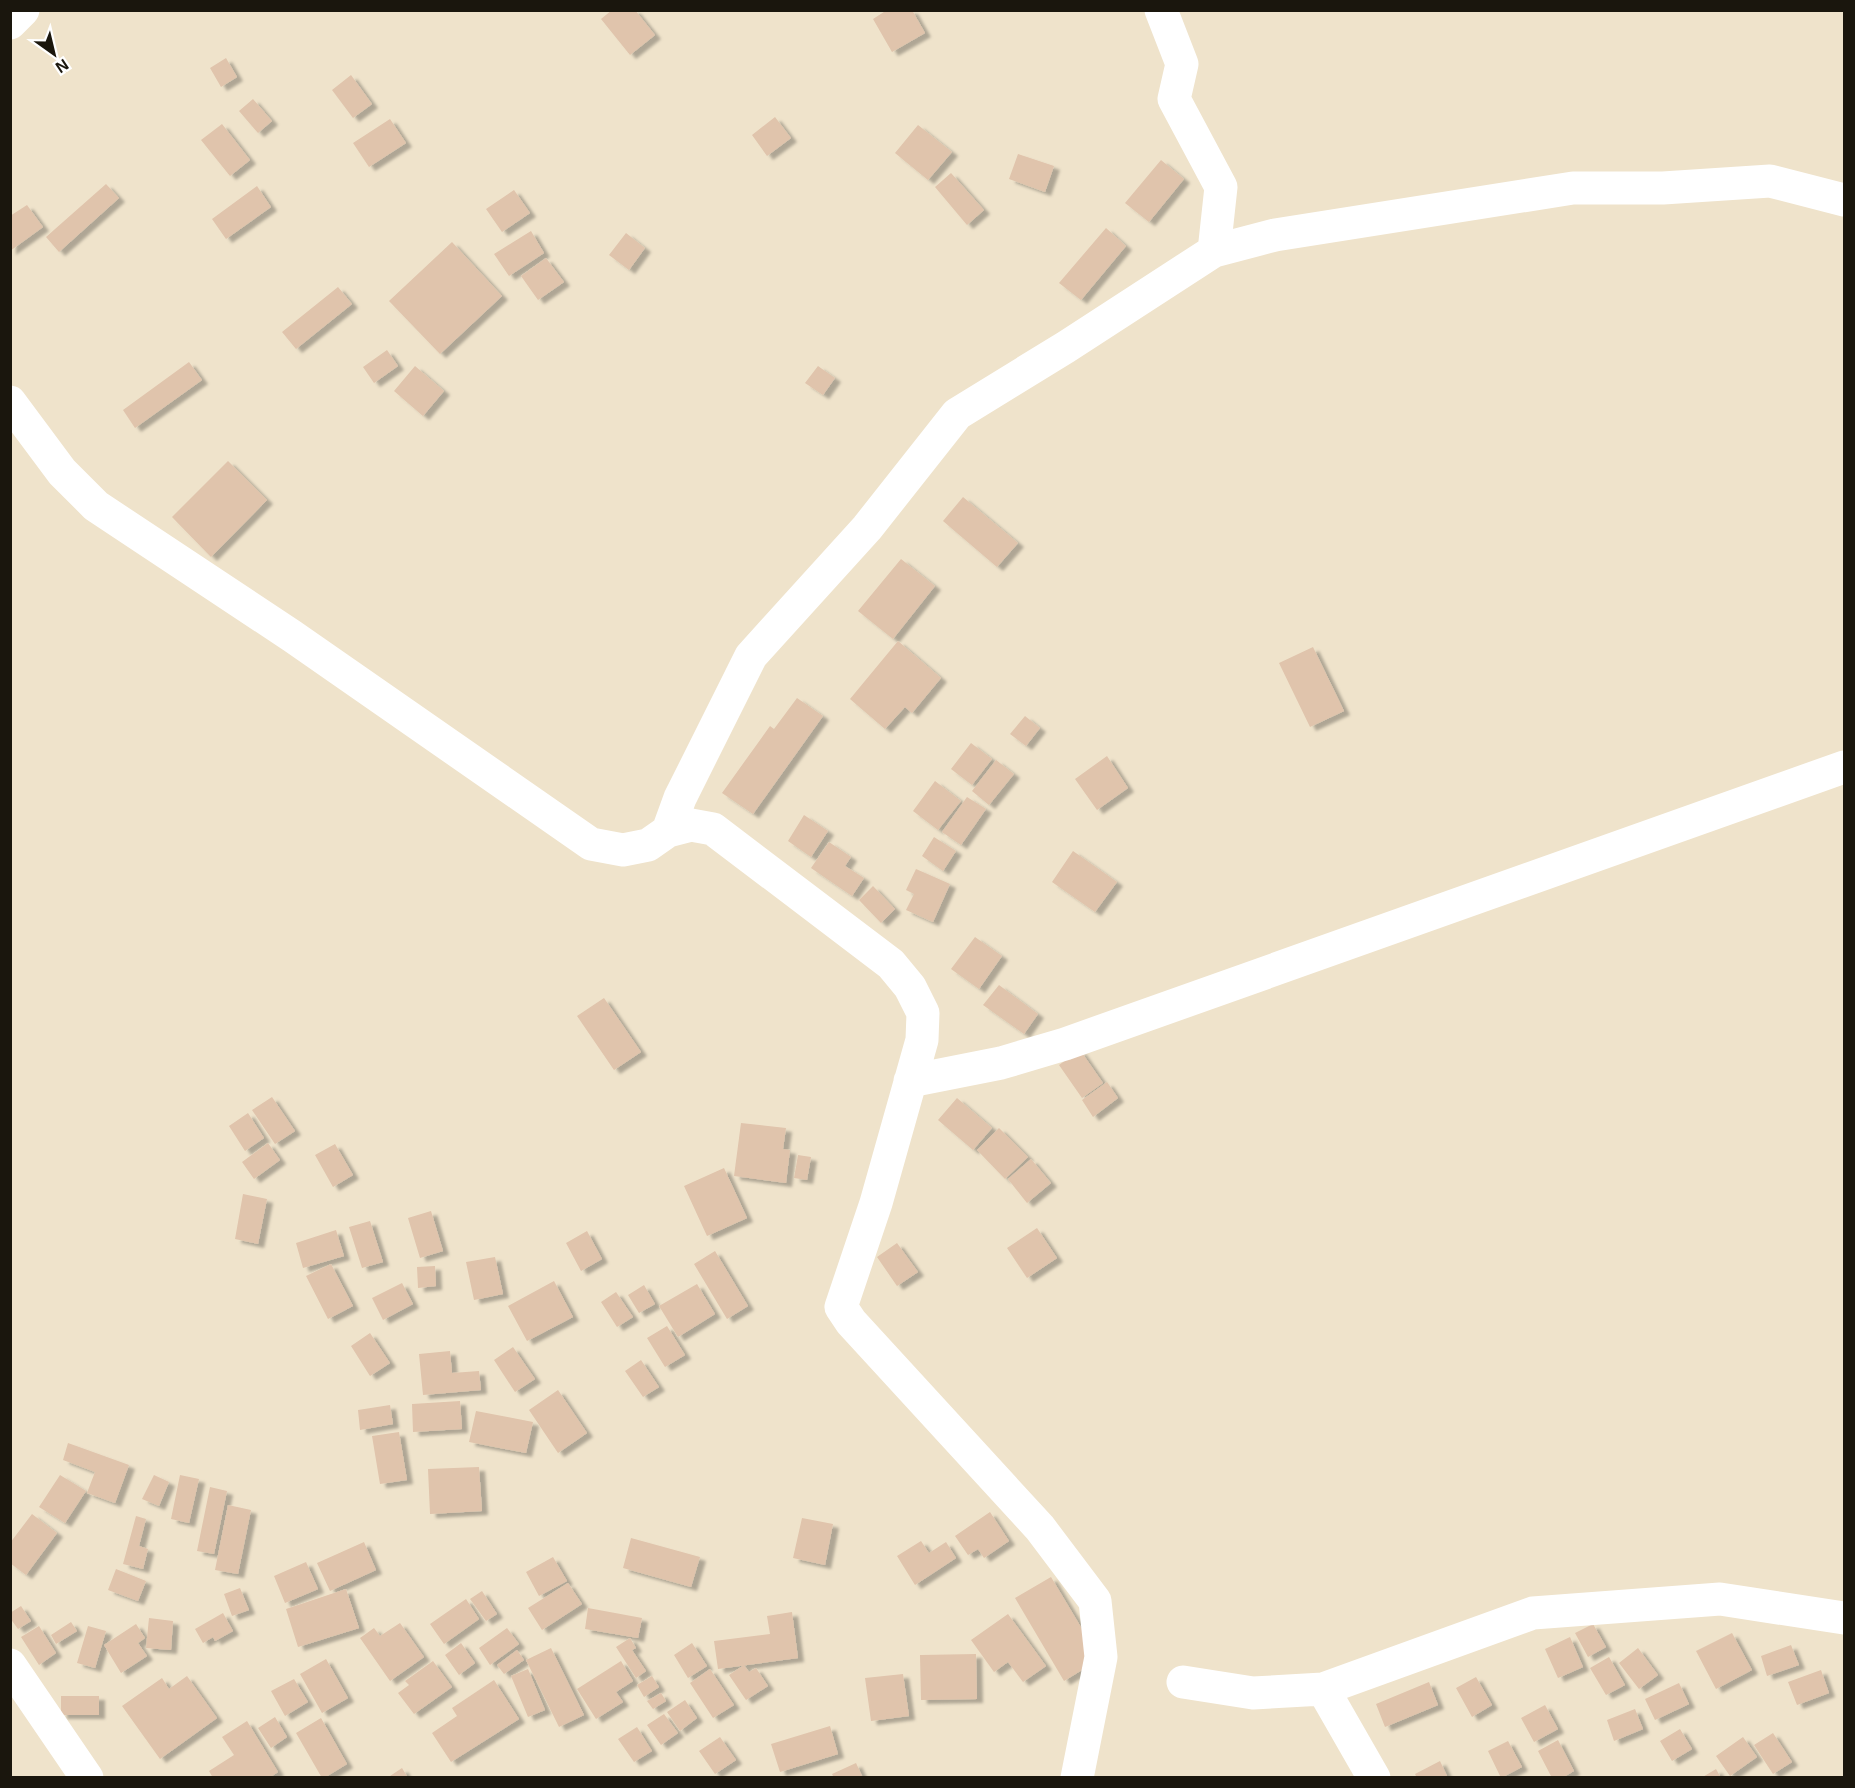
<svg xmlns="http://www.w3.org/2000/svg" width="1855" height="1788" font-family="Arial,sans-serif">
  <defs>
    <filter id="shadow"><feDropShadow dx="6" dy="4" stdDeviation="1.5" flood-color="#0004"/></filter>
  </defs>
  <rect width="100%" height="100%" fill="#efe3cb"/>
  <path fill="#e0c4ac" filter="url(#shadow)" d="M612,10H635L655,35L630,55L601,19Z
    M887,10H912L925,33L892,52L873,19Z
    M226,58L237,77L221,87L210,68Z
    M351,75L372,104L353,118L332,90Z
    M253,99L272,121L258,133L239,111Z
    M775,117L791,138L767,156L752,135Z
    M390,119L406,143L369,167L353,143Z
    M222,124L250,160L230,176L201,140Z
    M918,125L952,152L928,180L895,153Z
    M1018,154L1054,166L1045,192L1009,179Z
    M1161,160L1184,179L1149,222L1125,203Z
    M951,173L984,210L967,225L935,187Z
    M106,184L119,198L59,252L46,237Z
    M257,186L271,207L226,239L212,219Z
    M514,190L530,213L502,232L486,209Z
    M27,205L43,227L10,251V216Z
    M1106,228L1126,246L1081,300L1059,283Z
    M531,231L544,253L509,276L494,254Z
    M626,233L645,248L629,270L609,255Z
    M452,242L502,296L440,354L389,301Z
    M546,258L564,282L538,300L521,276Z
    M338,287L352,304L296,349L282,332Z
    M387,350L398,366L374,383L363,367Z
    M189,362L202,380L135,428L123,410Z
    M415,366L444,391L423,416L394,391Z
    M818,366L835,378L823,395L805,383Z
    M228,461L267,500L211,557L172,517Z
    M963,497L1018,543L997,567L943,521Z
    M901,559L935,586L893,639L858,611Z
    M898,641L941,678L912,713L905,707L885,729L850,699Z
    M1313,647L1344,711L1310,727L1279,663Z
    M797,698L823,716L753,814L722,793L770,726L774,729Z
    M1025,716L1040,728L1026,746L1010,734Z
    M971,743L992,759L972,785L951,769Z
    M1107,756L1128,788L1097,810L1075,779Z
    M996,760L1014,774L989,805L972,791Z
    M935,781L961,801L938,830L913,811Z
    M967,797L986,809L961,845L942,832Z
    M804,815L828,831L811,857L788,841Z
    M934,837L956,851L943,871L922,856Z
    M829,842L851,857L845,866L864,878L852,896L811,868Z
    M1073,851L1117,882L1095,912L1052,882Z
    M916,869L950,884L933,922L906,910L914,894L906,890Z
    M873,886L895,909L881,923L859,900Z
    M975,937L1002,956L979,989L951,969Z
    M999,985L1038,1014L1024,1034L983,1005Z
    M604,998L641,1052L614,1070L577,1016Z
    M1080,1050L1103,1083L1082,1098L1059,1065Z
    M1107,1082L1118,1098L1093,1117L1082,1100Z
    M272,1097L295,1131L275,1144L252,1110Z
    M957,1098L992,1128L973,1150L938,1120Z
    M248,1113L264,1138L245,1151L229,1126Z
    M741,1123L786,1128L783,1149L790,1150L786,1183L734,1176Z
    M999,1128L1028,1157L1005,1179L977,1150Z
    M268,1143L280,1160L254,1179L242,1162Z
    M335,1144L353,1175L333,1187L315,1155Z
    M798,1155L811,1157L807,1180L794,1178Z
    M1031,1159L1051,1183L1027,1203L1008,1179Z
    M724,1168L747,1218L707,1236L684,1186Z
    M243,1194L267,1199L258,1244L235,1239Z
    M431,1211L443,1251L420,1258L408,1218Z
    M370,1221L383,1262L362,1268L349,1227Z
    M1037,1228L1057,1258L1027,1278L1007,1248Z
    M336,1230L344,1256L303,1268L296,1243Z
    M587,1231L602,1259L581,1271L566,1243Z
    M897,1243L918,1272L897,1286L877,1257Z
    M715,1251L748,1306L727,1319L694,1264Z
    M495,1257L503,1294L474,1300L466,1262Z
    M331,1264L353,1306L328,1319L306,1276Z
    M435,1266L436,1286L418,1288L417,1267Z
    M554,1281L573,1317L527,1341L508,1306Z
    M402,1283L413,1304L383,1320L372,1298Z
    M697,1284L715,1314L678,1337L659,1306Z
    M644,1285L655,1304L639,1313L628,1295Z
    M616,1292L633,1317L617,1327L601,1302Z
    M667,1326L685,1355L665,1367L647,1338Z
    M370,1333L390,1363L370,1376L351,1346Z
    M513,1347L535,1379L515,1392L494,1360Z
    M450,1351L452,1373L479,1371L481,1390L423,1395L419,1354Z
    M641,1360L659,1387L643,1397L625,1371Z
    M558,1390L587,1433L558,1453L529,1410Z
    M460,1401L462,1429L413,1432L412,1404Z
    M390,1405L393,1424L360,1430L358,1410Z
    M476,1411L533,1422L526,1453L469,1442Z
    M399,1432L407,1480L380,1484L372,1436Z
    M68,1443L129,1465L115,1503L87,1493L95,1472L63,1460Z
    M479,1467L482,1511L430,1514L428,1469Z
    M60,1475L86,1491L65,1523L39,1507Z
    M154,1475L169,1482L159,1506L142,1499Z
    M180,1475L199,1479L189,1523L171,1519Z
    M210,1487L227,1491L214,1554L197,1551Z
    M228,1505L251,1510L238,1574L215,1570Z
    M990,1512L1009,1541L984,1558L978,1549L968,1555L955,1536Z
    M32,1514L57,1533L26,1575L10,1563V1543Z
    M136,1516L146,1519L139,1546L148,1549L143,1569L123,1564Z
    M802,1518L833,1524L825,1565L793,1558Z
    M631,1538L700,1557L691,1587L623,1568Z
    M921,1541L929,1553L946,1542L956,1558L915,1585L897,1556Z
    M364,1542L376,1570L330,1591L317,1563Z
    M553,1557L567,1581L539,1596L526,1572Z
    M306,1562L318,1589L285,1603L274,1576Z
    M116,1569L146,1581L138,1601L108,1590Z
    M1051,1577L1100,1659L1064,1681L1015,1598Z
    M568,1583L582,1604L542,1630L528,1608Z
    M240,1588L249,1610L232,1616L224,1594Z
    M346,1589L359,1628L298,1647L286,1609Z
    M482,1591L497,1614L486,1621L470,1599Z
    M466,1599L479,1619L444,1644L430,1624Z
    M21,1606L31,1621L18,1629L10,1618V1613Z
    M588,1608L642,1618L638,1638L585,1629Z
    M792,1612L798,1658L718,1669L714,1641L770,1634L767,1616Z
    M223,1613L233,1631L215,1641L213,1637L203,1643L195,1629Z
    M1008,1614L1046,1666L1023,1682L1008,1662L994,1672L971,1640Z
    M149,1618L173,1621L171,1650L146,1648Z
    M71,1622L77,1631L56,1644L51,1635Z
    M400,1623L424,1657L390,1681L360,1638L374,1628L380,1636Z
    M136,1624L145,1638L138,1643L147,1656L121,1673L104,1645Z
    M1593,1624L1606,1647L1588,1657L1575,1633Z
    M39,1626L56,1653L39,1665L21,1637Z
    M88,1626L106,1631L95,1668L77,1663Z
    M507,1628L519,1644L490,1665L479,1648Z
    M1732,1633L1752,1670L1716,1689L1696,1651Z
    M1570,1637L1583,1667L1558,1678L1545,1649Z
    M630,1638L636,1648L632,1650L646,1671L636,1678L616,1647Z
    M461,1643L475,1663L459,1675L445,1655Z
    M692,1643L707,1666L688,1678L674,1655Z
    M1791,1645L1799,1665L1767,1676L1761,1656Z
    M551,1648L584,1715L559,1727L526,1660Z
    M1638,1648L1658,1675L1639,1689L1619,1663Z
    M517,1650L524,1660L504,1674L497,1665Z
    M976,1654L977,1699L921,1700L920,1655Z
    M1609,1657L1625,1685L1606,1695L1590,1668Z
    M326,1659L348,1698L322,1713L300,1674Z
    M433,1661L452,1687L414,1714L398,1693L409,1685L405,1681Z
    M621,1661L633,1681L616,1692L623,1702L596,1719L577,1689Z
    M744,1665L749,1672L756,1668L768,1686L746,1700L729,1675Z
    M528,1669L545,1710L528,1717L511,1676Z
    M710,1669L734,1705L713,1718L690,1683Z
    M1821,1670L1829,1693L1797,1705L1788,1682Z
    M903,1674L909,1716L871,1721L865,1678Z
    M187,1676L217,1718L160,1759L122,1706L162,1678L169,1689Z
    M652,1676L659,1687L644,1697L637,1685Z
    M1476,1677L1492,1705L1472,1717L1456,1688Z
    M294,1679L308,1702L285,1716L271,1691Z
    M494,1680L519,1719L451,1762L432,1733L457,1716L452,1708Z
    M1429,1682L1438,1705L1385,1727L1376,1704Z
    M1679,1683L1689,1704L1655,1720L1645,1699Z
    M661,1693L666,1701L653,1709L647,1701Z
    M61,1696H99V1715H61Z
    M685,1700L697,1718L680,1731L667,1712Z
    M1545,1705L1558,1729L1534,1742L1521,1718Z
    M1635,1709L1643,1729L1614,1741L1607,1720Z
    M664,1714L678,1733L661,1745L647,1725Z
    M275,1717L287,1737L271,1748L258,1728Z
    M321,1718L347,1764L324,1778H322L296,1733Z
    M247,1721L278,1772L269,1778H213L209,1771L234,1755L222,1737Z
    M830,1726L838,1754L780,1772L771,1744Z
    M637,1727L652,1751L634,1762L618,1739Z
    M1680,1729L1692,1749L1672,1761L1660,1741Z
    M1773,1733L1792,1762L1773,1774L1754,1745Z
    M720,1737L736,1760L715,1774L699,1751Z
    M1743,1737L1757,1757L1730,1776L1716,1756Z
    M1558,1740L1574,1771L1562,1778H1552L1538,1751Z
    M1508,1741L1522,1767L1501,1778L1488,1751Z
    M1440,1761L1448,1778H1417L1415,1774Z
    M856,1763L863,1778H834L832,1774Z
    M402,1768L408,1778H387Z
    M1716,1769L1721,1778H1701Z"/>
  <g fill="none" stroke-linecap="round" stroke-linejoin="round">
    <path stroke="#fff" stroke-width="33" d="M1161,10L1182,64L1174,99L1221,187L1214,251
      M10,23L23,10
      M10,402L62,472L96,506L292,636L591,844L623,850L648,845L668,831L691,825L713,829L891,964L910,987L923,1013L922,1040L876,1203L841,1307L851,1322L1040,1528L1095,1601L1101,1657L1077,1778
      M668,831L680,798L751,656L867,528L957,414L1066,347L1214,251L1275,235L1573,188H1663L1770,181L1844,200
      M910,1081L1001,1063L1065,1044L1844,767
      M10,1665L87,1778
      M1183,1682L1253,1693L1323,1689L1533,1613L1720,1599L1844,1618
      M1323,1689L1374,1778"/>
  </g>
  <rect width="1855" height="1788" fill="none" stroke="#1a160d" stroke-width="24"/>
  <g transform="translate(54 54) rotate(146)" stroke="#ffffff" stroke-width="4.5" paint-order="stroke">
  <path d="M0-4.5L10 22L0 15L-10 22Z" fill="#1a160d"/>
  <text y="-9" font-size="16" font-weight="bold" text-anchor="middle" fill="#1a160d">N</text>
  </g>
</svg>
